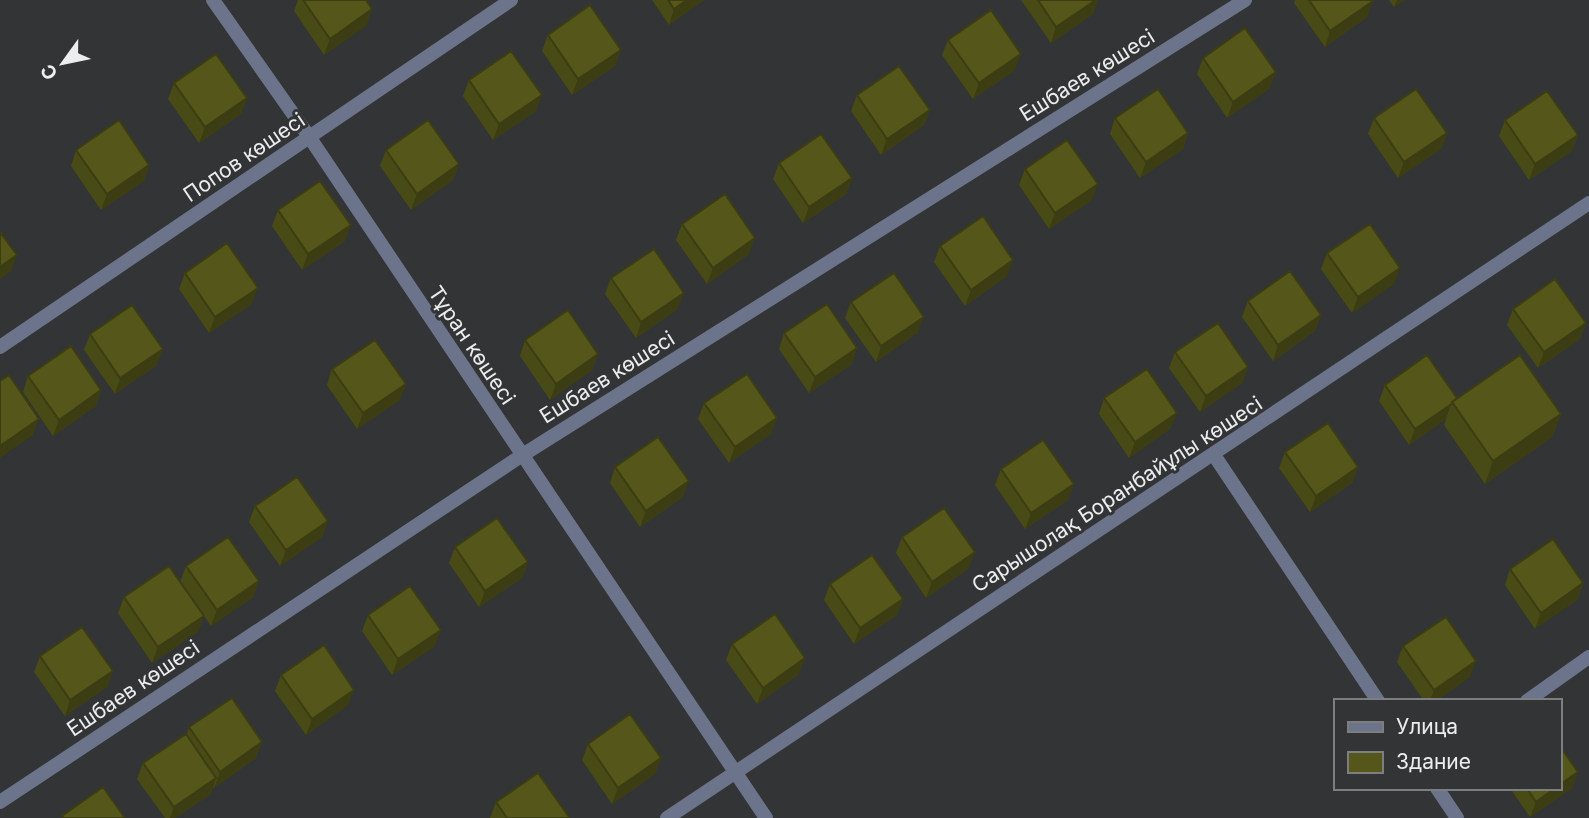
<svg xmlns="http://www.w3.org/2000/svg" width="1589" height="818" font-family="Inter,sans-serif">
  <rect width="100%" height="100%" fill="#333436"/>
  <g fill="none" stroke-linecap="round" stroke-linejoin="round">
    <path stroke="#6b748a" stroke-width="14" d="M213,0L310,138L766,818
      M0,347L511,0
      M1214,455L1378,701
      M1527,701L1589,657
      M1437,788L1457,818
      M0,802L521,456L1245,0
      M667,818L1589,203"/>
  </g>
  <path fill="#494b16" d="M298,0H366L367,25L324,55L294,11Z
    M652,0H704L669,25Z
    M1021,0H1098L1093,14L1051,43Z
    M1295,0H1372L1367,17L1325,47L1294,3Z
    M1389,0H1405L1394,7Z
    M548,35L621,50L615,66L572,95L542,51Z
    M948,40L1015,70L973,99L942,55Z
    M1203,58L1270,88L1227,118L1197,74Z
    M469,80L542,95L536,111L493,140L463,96Z
    M174,83L247,98L241,114L199,143L168,99Z
    M857,95L930,110L924,125L881,155L851,111Z
    M1115,118L1188,133L1183,149L1140,178L1110,134Z
    M1374,118L1447,133L1441,149L1398,178L1368,134Z
    M1505,120L1578,135L1572,151L1529,180L1499,136Z
    M76,150L149,165L144,181L101,210L71,166Z
    M386,150L459,164L453,180L411,210L380,166Z
    M779,163L852,178L846,194L803,223L773,179Z
    M1025,169L1092,200L1049,229L1019,185Z
    M278,210L345,241L302,270L272,226Z
    M682,224L749,254L707,284L676,240Z
    M940,246L1007,276L965,306L934,262Z
    M1327,253L1394,284L1352,313L1321,269Z
    M185,273L252,304L209,333L179,289Z
    M611,278L678,309L636,338L605,294Z
    M1248,301L1321,315L1315,331L1273,361L1242,317Z
    M851,302L918,332L876,362L845,318Z
    M1513,309L1586,323L1580,339L1538,368L1507,325Z
    M784,333L857,348L852,364L809,393L779,349Z
    M90,334L157,365L115,394L84,350Z
    M525,340L598,354L592,370L550,400L520,356Z
    M1175,352L1248,367L1242,383L1200,412L1169,368Z
    M332,369L400,400L357,429L327,385Z
    M28,376L101,390L96,406L53,436L23,392Z
    M1385,385L1457,398L1561,414L1552,437L1485,484L1444,425L1446,419L1409,445L1379,401Z
    M1104,398L1171,428L1129,458L1099,414Z
    M704,403L777,418L771,434L729,463L698,419Z
    M1285,452L1358,467L1352,483L1310,512L1279,468Z
    M615,467L683,497L640,527L610,483Z
    M1001,469L1074,484L1068,500L1025,529L995,485Z
    M255,506L328,521L322,537L280,566L249,522Z
    M902,537L969,568L926,598L896,553Z
    M455,547L528,562L522,578L479,607L449,563Z
    M186,566L259,581L253,597L211,626L202,613L204,616L198,632L152,663L118,613L124,597L180,582Z
    M1510,569L1583,583L1578,599L1535,629L1505,585Z
    M830,584L903,599L897,615L854,644L824,600Z
    M368,615L435,646L392,675L362,631Z
    M732,644L799,674L757,704L726,660Z
    M1403,646L1470,677L1436,701H1424L1397,662Z
    M40,656L113,671L107,687L65,716L34,672Z
    M281,675L354,690L348,705L306,735L275,691Z
    M189,727L256,758L214,788L213,787L211,794L175,818H165L137,779L143,763L187,734Z
    M588,744L661,758L655,774L612,804L582,760Z
    M1578,772L1572,788L1530,817L1510,788H1559Z
    M496,802L569,817L568,818H490Z"/>
  <path fill="#3c3d12" d="M687,0H704L669,25L674,9Z
    M1096,0H1098L1093,14L1051,43L1056,27Z
    M1397,0H1405L1394,7Z
    M1373,1L1367,17L1325,47L1330,31Z
    M372,9L367,25L324,55L330,39Z
    M621,50L615,66L572,95L578,79Z
    M1021,54L1015,70L973,99L979,83Z
    M1276,72L1270,88L1227,118L1233,102Z
    M542,95L536,111L493,140L499,124Z
    M247,98L241,114L199,143L205,127Z
    M930,110L924,125L881,155L887,139Z
    M1188,133L1183,149L1140,178L1146,162Z
    M1447,133L1441,149L1398,178L1404,162Z
    M1578,135L1572,151L1529,180L1535,164Z
    M459,164L453,180L411,210L417,194Z
    M149,165L144,181L101,210L107,194Z
    M852,178L846,194L803,223L809,207Z
    M1098,184L1092,200L1049,229L1055,213Z
    M351,225L345,241L302,270L308,254Z
    M755,238L749,254L707,284L713,268Z
    M17,255L11,271L0,279V267Z
    M1013,260L1007,276L965,306L971,290Z
    M1400,268L1394,284L1352,313L1358,297Z
    M258,288L252,304L209,333L215,317Z
    M684,293L678,309L636,338L641,322Z
    M1321,315L1315,331L1273,361L1278,345Z
    M924,317L918,332L876,362L881,346Z
    M1586,323L1580,339L1538,368L1544,352Z
    M857,348L852,364L809,393L815,377Z
    M163,349L157,365L115,394L120,378Z
    M598,354L592,370L550,400L556,384Z
    M1248,367L1242,383L1200,412L1206,396Z
    M406,384L400,400L357,429L363,413Z
    M101,390L96,406L53,436L59,420Z
    M1451,404L1446,419L1409,445L1415,429Z
    M1177,413L1171,428L1129,458L1135,442Z
    M1561,414L1552,437L1485,484L1493,461Z
    M777,418L771,434L729,463L735,447Z
    M39,419L33,435L0,458V446Z
    M1358,467L1352,483L1310,512L1316,496Z
    M689,481L683,497L640,527L646,511Z
    M1074,484L1068,500L1025,529L1031,513Z
    M328,521L322,537L280,566L286,550Z
    M975,552L969,568L926,598L932,582Z
    M528,562L522,578L479,607L485,591Z
    M259,581L253,597L211,626L217,610Z
    M1583,583L1578,599L1535,629L1541,613Z
    M903,599L897,615L854,644L860,628Z
    M204,616L198,632L152,663L158,647Z
    M441,630L435,646L392,675L398,659Z
    M805,658L799,674L757,704L763,688Z
    M1476,661L1470,677L1436,701H1430L1434,690Z
    M113,671L107,687L65,716L70,700Z
    M354,690L348,705L306,735L312,719Z
    M262,742L256,758L214,788L220,772Z
    M661,758L655,774L612,804L618,788Z
    M1578,772L1572,788L1530,817L1536,802L1555,788H1559V785Z
    M216,778L211,794L175,818H170L174,807Z"/>
  <path fill="#55571a" stroke="#3c3d12" stroke-width="2" d="M303,0H366L372,9L330,39Z
    M668,0H687L674,9Z
    M1038,0H1096L1056,27Z
    M1309,0H1372L1373,1L1330,31Z
    M590,5L621,50L578,79L548,35Z
    M991,10L1021,54L979,83L948,40Z
    M1245,28L1276,72L1233,102L1203,58Z
    M511,51L542,95L499,124L469,80Z
    M216,54L247,98L205,127L174,83Z
    M899,66L930,110L887,139L857,95Z
    M1158,89L1188,133L1146,162L1115,118Z
    M1416,89L1447,133L1404,162L1374,118Z
    M1547,91L1578,135L1535,164L1505,120Z
    M119,120L149,165L107,194L76,150Z
    M428,120L459,164L417,194L386,150Z
    M821,134L852,178L809,207L779,163Z
    M1067,140L1098,184L1055,213L1025,169Z
    M320,181L351,225L308,254L278,210Z
    M725,194L755,238L713,268L682,224Z
    M983,216L1013,260L971,290L940,246Z
    M1370,224L1400,268L1358,297L1327,253Z
    M0,232L17,255L0,267Z
    M227,243L258,288L215,317L185,273Z
    M654,249L684,293L641,322L611,278Z
    M1290,271L1321,315L1278,345L1248,301Z
    M894,273L924,317L881,346L851,302Z
    M1555,279L1586,323L1544,352L1513,309Z
    M827,304L857,348L815,377L784,333Z
    M132,305L163,349L120,378L90,334Z
    M568,310L598,354L556,384L525,340Z
    M1218,323L1248,367L1206,396L1175,352Z
    M375,340L406,384L363,413L332,369Z
    M71,346L101,390L59,420L28,376Z
    M1427,355L1457,398L1452,402L1453,403L1415,429L1385,385Z
    M1520,355L1561,414L1493,461L1452,402Z
    M1147,369L1177,413L1135,442L1104,398Z
    M747,374L777,418L735,447L704,403Z
    M9,375L39,419L0,446V381Z
    M1328,423L1358,467L1316,496L1285,452Z
    M658,437L689,481L646,511L615,467Z
    M1043,440L1074,484L1031,513L1001,469Z
    M297,477L328,521L286,550L255,506Z
    M944,508L975,552L932,582L902,537Z
    M497,518L528,562L485,591L455,547Z
    M228,537L259,581L217,610L186,566Z
    M1553,539L1583,583L1541,613L1510,569Z
    M872,555L903,599L860,628L830,584Z
    M169,566L204,616L158,647L124,597Z
    M410,586L441,630L398,659L368,615Z
    M775,614L805,658L763,688L732,644Z
    M1446,617L1476,661L1434,690L1403,646Z
    M82,627L113,671L70,700L40,656Z
    M324,645L354,690L312,719L281,675Z
    M232,698L262,742L220,772L189,727Z
    M630,714L661,758L618,788L588,744Z
    M186,734L216,778L174,807L143,763Z
    M1559,745L1578,772L1559,785Z
    M538,773L569,817L567,818H507L496,802Z
    M103,787L125,818H64L62,816Z
    M1527,788H1555L1536,802Z"/>
  <g text-anchor="middle" dominant-baseline="central" stroke-width="6" stroke-linejoin="round" paint-order="stroke">
    <g font-size="21" fill="#ecedee" stroke="#333436">
      <text transform="translate(1087 75) rotate(-32)">Ешбаев көшесі</text>
      <text transform="translate(244 157) rotate(-34)">Попов көшесі</text>
      <text transform="translate(472 345) rotate(56)">Тұран көшесі</text>
      <text transform="translate(607 377) rotate(-32)">Ешбаев көшесі</text>
      <text transform="translate(1117 494) rotate(-33)">Сарышолақ Боранбайұлы көшесі</text>
      <text transform="translate(133 688) rotate(-34)">Ешбаев көшесі</text>
    </g>
  </g>
  <rect x="1334" y="699" width="228" height="91" fill="#333436" stroke="#7d7e80" stroke-width="2"/>
  <rect x="1348" y="722" width="35" height="10" fill="#6b748a" stroke="#7d7e80" stroke-width="2"/>
  <text x="1396" y="734" font-size="21" fill="#ecedee">Улица</text>
  <rect x="1348" y="752" width="35" height="21" fill="#55571a" stroke="#7d7e80" stroke-width="2"/>
  <text x="1396" y="769" font-size="21" fill="#ecedee">Здание</text>
  <g transform="translate(63 63) rotate(237)" stroke="#333436" stroke-width="5" paint-order="stroke">
  <path d="M0-5L12 26L0 18L-12 26Z" fill="#ecedee"/>
  <text y="-10" font-size="19" font-weight="bold" text-anchor="middle" fill="#ecedee">С</text>
  </g>
</svg>
